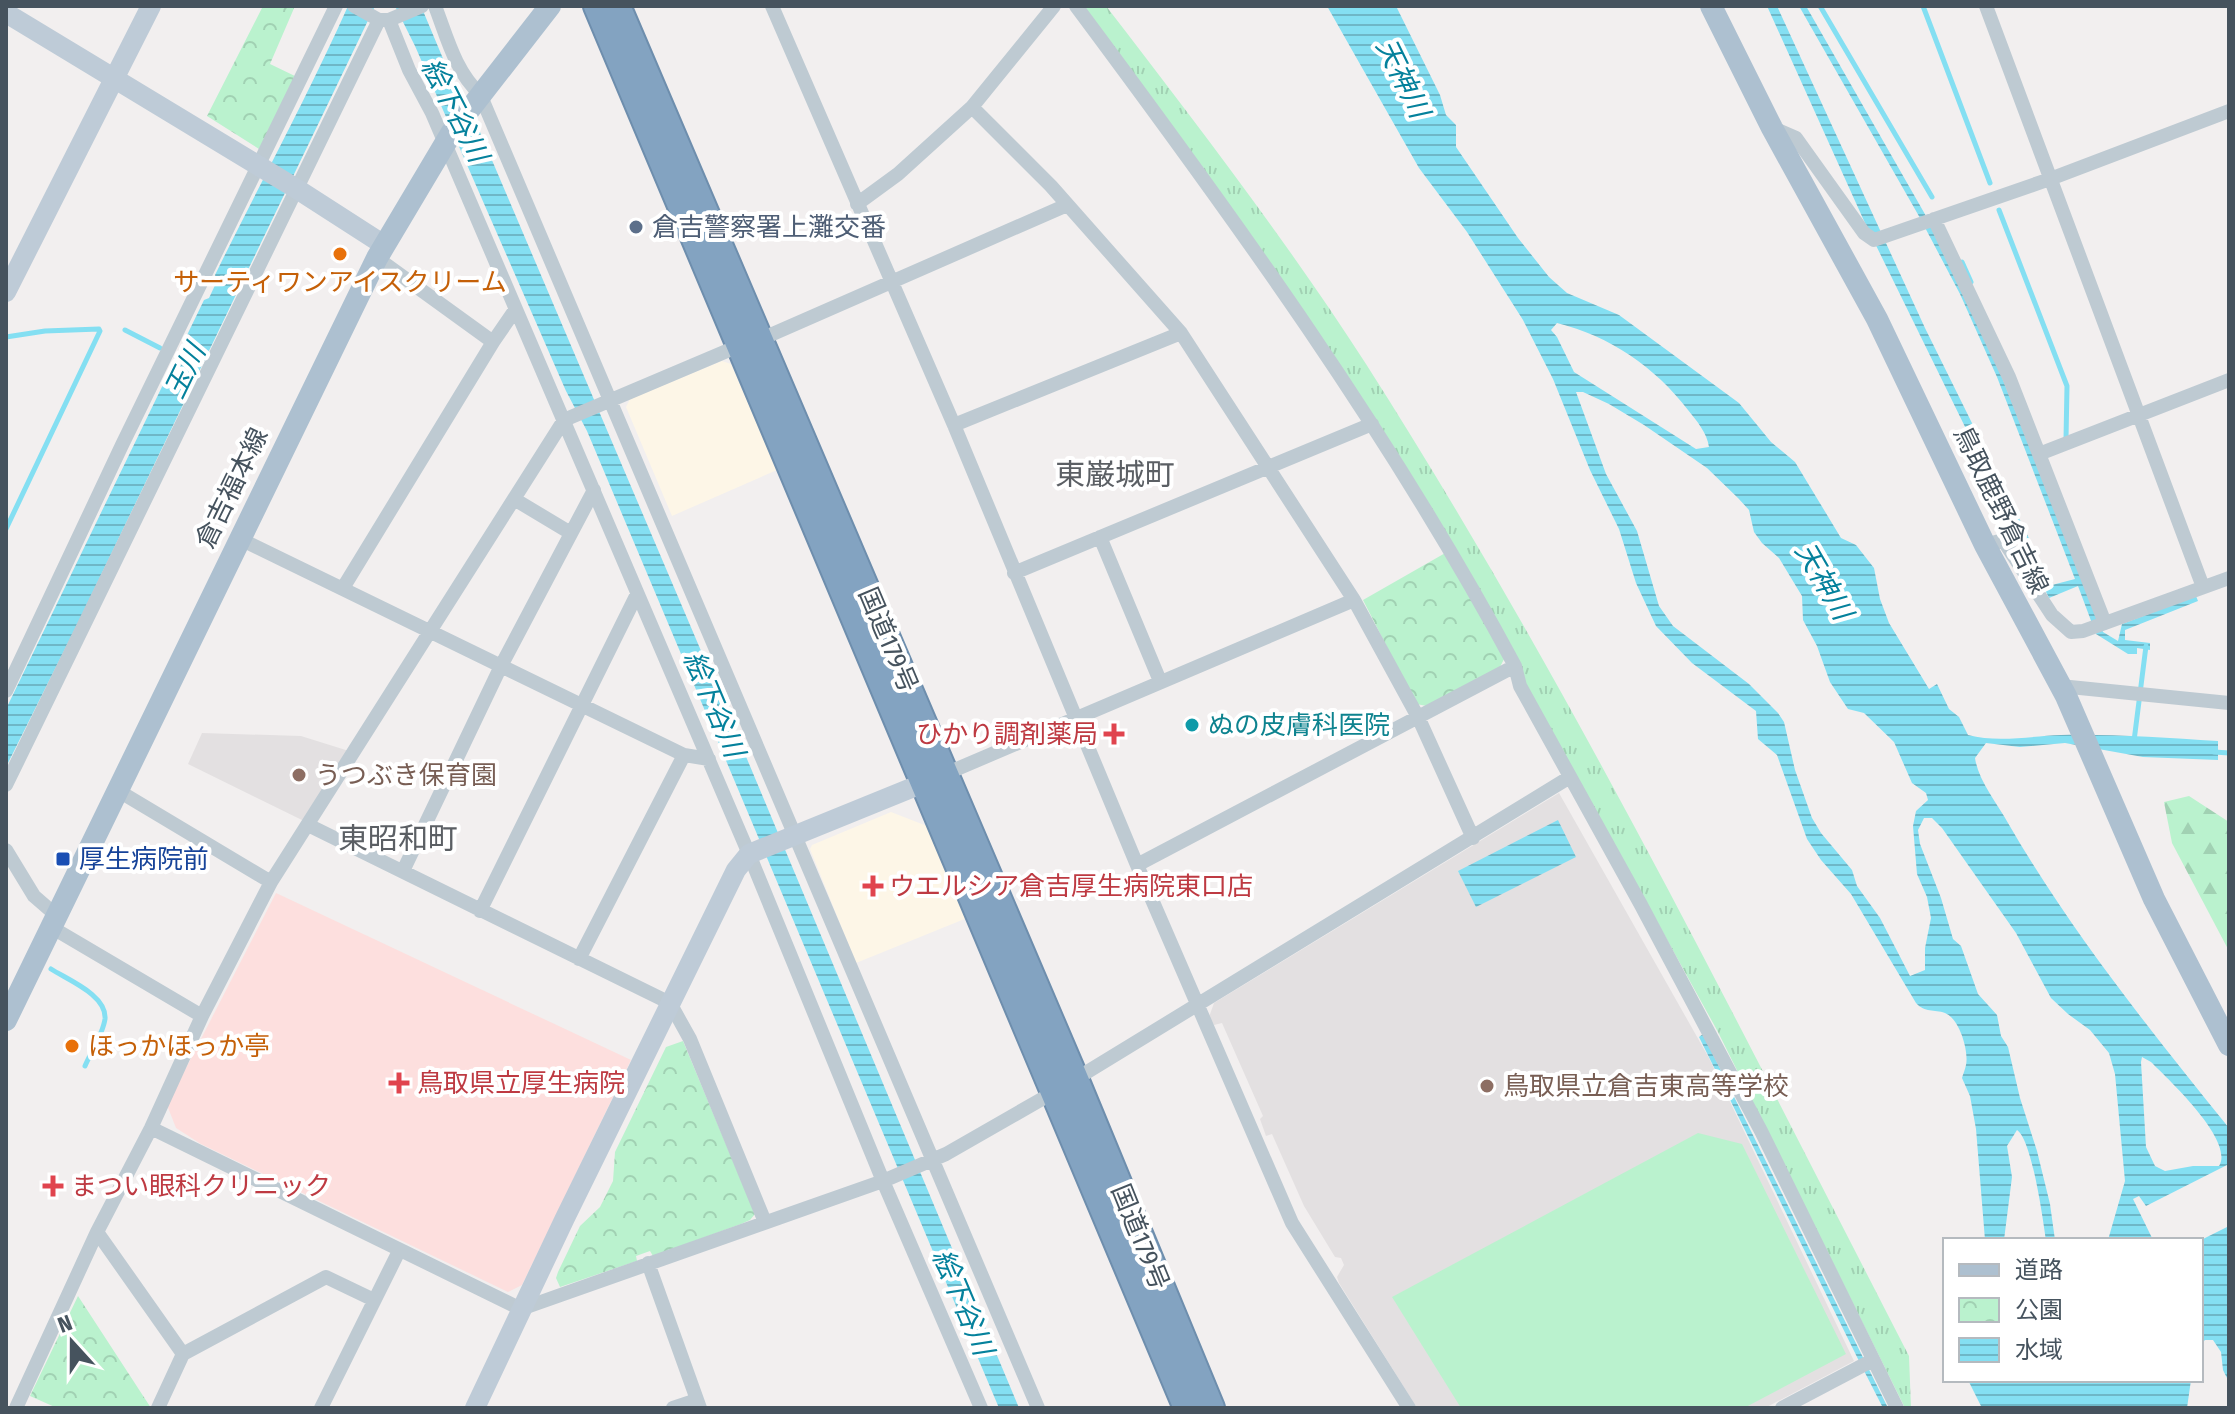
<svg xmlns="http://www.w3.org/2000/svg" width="2235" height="1414" font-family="'Fira Sans Condensed','Noto Sans JP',sans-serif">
  <defs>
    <pattern id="grass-tufts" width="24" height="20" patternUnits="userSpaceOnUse" patternTransform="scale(2)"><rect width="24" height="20" fill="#baf2ce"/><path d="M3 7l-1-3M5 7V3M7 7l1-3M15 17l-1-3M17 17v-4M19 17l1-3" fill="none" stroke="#a1d1b3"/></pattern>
    <pattern id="forest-firs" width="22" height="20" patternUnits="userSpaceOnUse" patternTransform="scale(2)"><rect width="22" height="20" fill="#baf2ce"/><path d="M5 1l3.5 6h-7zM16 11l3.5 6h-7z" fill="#a1d1b3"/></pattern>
    <pattern id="park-crowns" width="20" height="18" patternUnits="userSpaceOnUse" patternTransform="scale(2)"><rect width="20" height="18" fill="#baf2ce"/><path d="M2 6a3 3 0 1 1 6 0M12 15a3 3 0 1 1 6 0" fill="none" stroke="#a1d1b3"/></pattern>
    <pattern id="water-rules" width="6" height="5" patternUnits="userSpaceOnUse" patternTransform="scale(2)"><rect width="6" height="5" fill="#84dff2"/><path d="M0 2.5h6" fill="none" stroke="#6eb7c7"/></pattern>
  </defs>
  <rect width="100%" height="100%" fill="#f2efef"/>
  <path fill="#fdf6e7" d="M722,361L731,364L777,470L672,516L626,407L630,399Z
    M891,812L927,826L967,918L856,963L810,849L812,845Z"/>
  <path fill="#e3e0e1" d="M202,733L301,736L349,751L304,821L188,764Z
    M1559,793L1709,1058L1854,1361L1765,1408H1417L1339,1283L1337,1277L1344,1265L1341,1258L1335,1257L1304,1206L1272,1134L1266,1136L1260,1119L1263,1116L1222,1023L1214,1025L1209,1017L1214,1003Z"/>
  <path fill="#fddfde" d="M276,893L631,1060L522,1285L508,1292L201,1144L176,1128L167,1105Z"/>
  <path fill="url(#grass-tufts)" d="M1081,6H1106C1196,123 1286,240 1366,364C1569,682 1736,1020 1909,1356L1911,1408H1905L1718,1032L1533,697L1451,543Z"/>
  <path fill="url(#forest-firs)" d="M2189,796L2229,822V951L2172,843L2164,802Z"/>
  <path fill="url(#park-crowns)" d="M263,6H295L270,64L297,77L259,149L207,116Z
    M1447,552L1505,657L1500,667L1427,706L1416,704L1363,600Z
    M683,1041L755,1214L750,1220L741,1224L653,1256L650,1251L636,1256L637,1261L560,1287L556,1278L558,1272L580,1226L600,1207L613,1181L615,1152L666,1047Z
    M78,1296L80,1299L151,1408H57L30,1396Z"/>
  <path fill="#baf2ce" d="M1698,1133L1742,1144L1846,1354L1744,1408H1461L1392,1297Z"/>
  <path fill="url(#water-rules)" fill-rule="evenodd" d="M348,6H375L76,627L6,767V709L204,300L209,298L217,281L215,275C259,185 307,98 348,6Z
    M395,6H421L457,92L480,132L742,747L1019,1408H999L587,431L566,391L415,46Z
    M1327,6H1396L1440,95L1446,115L1456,125V147L1518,238L1549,277L1567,293L1619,315L1739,403L1771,442L1795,462L1841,538L1856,545L1874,568L1880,599L1889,623L1929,689L1937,684L1949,709L1959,717L1968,735C1998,743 2031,736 2061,735C2113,734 2166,738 2218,741V760L2143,757L2065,743L2020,747L1986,743L1975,758C1978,780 1997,803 2008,823C2071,932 2150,1030 2229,1128V1164L2146,1206L2139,1196L2133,1199L2153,1240H2108L2125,1181L2115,1074L2109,1053L2090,1030L2068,1014L2051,998L2016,933L1942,828L1932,818H1924L1918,830L1920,844L1941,898L1953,939L1961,946L1978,994L1997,1015L2001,1036L2008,1047L2020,1098L2037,1151L2050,1204L2055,1240H2046C2043,1219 2032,1140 2017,1130L2007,1146L2012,1177L2004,1240H1985L1976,1129L1970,1096L1962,1078C1963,1074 1965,1070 1966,1065C1969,1052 1960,1019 1945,1013C1934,1009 1925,1013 1916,1003L1851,894L1821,860L1807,839L1777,755L1758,739L1756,711L1692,663L1656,626L1636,583L1619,529L1590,470L1553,379L1523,320L1467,232L1419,168ZM1557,323C1610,336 1655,367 1688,410C1697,421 1707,433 1709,447L1696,449L1574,372L1557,337L1551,330ZM1576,392H1583L1609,404L1644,425L1707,468L1738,498L1749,510L1754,532L1762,543L1779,558L1802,596L1803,620L1817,646L1830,682L1848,709L1864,713L1894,742L1912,783L1926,793L1928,800L1916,811L1913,826L1917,874L1927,897L1931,918L1925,948V970L1910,976L1880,918L1857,886L1852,870L1821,833L1812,818L1795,770L1784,722L1778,713L1749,684L1673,626L1659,606L1637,531L1606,474ZM2142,1057L2151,1062C2169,1080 2235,1141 2219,1166H2193L2165,1171L2155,1166L2146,1147L2141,1062Z
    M1767,6H1777L1925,328L2052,585L2075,579L1997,377L1960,294L1920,218L1799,6H1806L1934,230L1988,342L2103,632L2118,641L2122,624L2196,596L2198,601L2125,630V640L2150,643V650L2137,648V654H2128L2096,634L2078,586L2049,598L1865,223Z
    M1558,820L1576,857L1476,907L1458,871Z
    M1703,1034L1888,1408H1883L1858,1359L1699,1037Z
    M2229,1226V1382L2223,1370L2221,1352L2213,1340H2205L2201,1344V1240Z
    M1968,1380H2191L2187,1408H1982Z"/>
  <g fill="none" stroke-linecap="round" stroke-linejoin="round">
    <path stroke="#84dff2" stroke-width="5" d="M1820,6L1932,197
      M1923,6L1990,183
      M1999,210L2067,386L2066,439
      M1962,262L1971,282
      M125,330L160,348
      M6,337L45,331L99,329L100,331L6,529
      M2134,741L2146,646
      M2214,752L2229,753
      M51,969C68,980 107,995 105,1019C103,1034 91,1052 85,1066"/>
    <g stroke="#6e8ead" stroke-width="30">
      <path id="highway" d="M597,6L1187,1408
        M617,6L1075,1079L1211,1408"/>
    </g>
    <path stroke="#becad2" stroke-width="14" d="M354,6L379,20
      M435,6C447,37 455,71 480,94L1038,1408
      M772,6L954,425L1137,865L1292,1223L1409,1408
      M1076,6C1234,218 1390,433 1515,666L1520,686L1641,905L1761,1131L1897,1408
      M1986,6L2203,587
      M389,20L422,6
      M972,107L1051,186L1181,333L1354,600L1419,719L1473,838
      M1773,128L1796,138L1864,233L1874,240L2050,179L2229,111
      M857,204L898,174L972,107L1054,6
      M1934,219L2009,377L2105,623
      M377,258L493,342
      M954,425L1181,333
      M2039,454L2229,380
      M514,499L569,532
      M1100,537L1160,681
      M238,538L684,755L709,759
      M1985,545L2003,540L2052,615L2071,632L2083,631L2229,578
      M1014,573L1372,424
      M343,588L493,342L515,310
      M2060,686L2229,703
      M6,691L122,445L336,6
      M945,774L1354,600
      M6,785L379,20H389L409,70L432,113L749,854L883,1181L981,1408
      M117,790L271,882
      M308,825L670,1003L690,1039L765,1222
      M6,850L34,896L57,916
      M1137,865L1515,666
      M403,871L501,666L594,490
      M480,911L637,594
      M51,927L202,1016
      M579,959L684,755
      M151,1128L521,1309L883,1181L946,1154L1056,1091L1570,777
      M97,1232L183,1354
      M648,1263L700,1408
      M16,1408L97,1232L151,1128L202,1016L271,882L564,420L741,345L759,340L1067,205
      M158,1408L183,1354L326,1277L374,1300
      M321,1408L399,1251
      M673,1408L697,1400
      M1782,1408L1873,1360"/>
    <path stroke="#becbd7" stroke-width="20" d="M6,13L297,189L384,245
      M6,292L151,6
      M475,1408L565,1218L736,870L749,854L936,778"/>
    <path stroke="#adc0d0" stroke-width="22" d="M1711,6L1772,128L1877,319L1985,545L2066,696L2154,899L2229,1045
      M6,1020L377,258L452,132L550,6"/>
    <use href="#highway" stroke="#83a3c1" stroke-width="26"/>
  </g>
  <circle fill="#5c6f8a" stroke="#fff" stroke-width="3" cx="636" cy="227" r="8"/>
  <g fill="#e8710a" stroke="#fff" stroke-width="3">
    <circle cx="340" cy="254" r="8"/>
    <circle cx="72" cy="1046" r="8"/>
  </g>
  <circle fill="#0f9aa8" stroke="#fff" stroke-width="3" cx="1192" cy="725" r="8"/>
  <g fill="#e0444e" stroke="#fff" stroke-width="3">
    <path d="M1110 722h8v8h8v8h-8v8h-8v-8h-8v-8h8z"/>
    <path d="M869 874h8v8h8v8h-8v8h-8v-8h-8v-8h8z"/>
    <path d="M395 1071h8v8h8v8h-8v8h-8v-8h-8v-8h8z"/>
    <path d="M49 1174h8v8h8v8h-8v8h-8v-8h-8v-8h8z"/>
  </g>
  <g fill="#8d6e63" stroke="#fff" stroke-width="3">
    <circle cx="299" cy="775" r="8"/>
    <circle cx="1487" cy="1086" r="8"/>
  </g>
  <rect fill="#1a4fb4" stroke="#fff" stroke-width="3" x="55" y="851" width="16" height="16" rx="4"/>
  <g text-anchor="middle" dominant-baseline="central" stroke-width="8" stroke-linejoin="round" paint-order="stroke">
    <g font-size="26" fill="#4e5e75" stroke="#fff" text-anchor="start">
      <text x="652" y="227">倉吉警察署上灘交番</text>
    </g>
    <g font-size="26" fill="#c56008" stroke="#fff">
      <text x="340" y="282">サーティワンアイスクリーム</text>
      <text x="88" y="1046" text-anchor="start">ほっかほっか亭</text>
    </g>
    <g font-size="26" fill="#46535e" stroke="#fff">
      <text transform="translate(232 488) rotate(-64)">倉吉福本線</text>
      <text transform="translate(2001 510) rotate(64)">鳥取鹿野倉吉線</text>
      <text transform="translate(888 640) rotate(67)">国道179号</text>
      <text transform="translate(1140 1237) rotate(68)">国道179号</text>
    </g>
    <g font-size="26" fill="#0d838f" stroke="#fff" text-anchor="start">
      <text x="1208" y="725">ぬの皮膚科医院</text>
    </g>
    <g font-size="26" fill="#be3a42" stroke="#fff" text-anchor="start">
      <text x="1098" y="734" text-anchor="end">ひかり調剤薬局</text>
      <text x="889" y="886">ウエルシア倉吉厚生病院東口店</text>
      <text x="417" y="1083">鳥取県立厚生病院</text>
      <text x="71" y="1186">まつい眼科クリニック</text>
    </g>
    <g font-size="26" fill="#785e54" stroke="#fff" text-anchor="start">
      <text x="315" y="775">うつぶき保育園</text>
      <text x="1503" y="1086">鳥取県立倉吉東高等学校</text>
    </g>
    <g font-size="26" fill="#164399" stroke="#fff" text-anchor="start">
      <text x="79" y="859">厚生病院前</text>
    </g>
    <g font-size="28" font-style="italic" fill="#04819c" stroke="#fff">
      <text transform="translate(1403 78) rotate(64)">天神川</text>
      <text transform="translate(455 110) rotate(63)">絵下谷川</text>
      <text transform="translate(185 371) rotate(-64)">玉川</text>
      <text transform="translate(1824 581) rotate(60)">天神川</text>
      <text transform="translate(714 704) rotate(67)">絵下谷川</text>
      <text transform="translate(963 1302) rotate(67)">絵下谷川</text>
    </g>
    <g font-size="30" fill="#5b5f64" stroke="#fff">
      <text x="1115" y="475">東巌城町</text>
      <text x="398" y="839">東昭和町</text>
    </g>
  </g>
  <rect width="2235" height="1414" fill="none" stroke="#46535e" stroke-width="16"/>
  <rect x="1943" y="1238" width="260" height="144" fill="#ffffff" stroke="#b5babf" stroke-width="2"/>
  <rect x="1959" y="1264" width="40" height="12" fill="#adc0d0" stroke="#b5babf" stroke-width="2"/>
  <text x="2015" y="1278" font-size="24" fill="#46535e">道路</text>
  <rect x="1959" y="1298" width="40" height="24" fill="url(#park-crowns)" stroke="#b5babf" stroke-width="2"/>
  <text x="2015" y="1318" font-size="24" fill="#46535e">公園</text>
  <rect x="1959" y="1338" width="40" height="24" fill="url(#water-rules)" stroke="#b5babf" stroke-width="2"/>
  <text x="2015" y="1358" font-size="24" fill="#46535e">水域</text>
  <g transform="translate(72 1342) rotate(339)" stroke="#ffffff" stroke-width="6" paint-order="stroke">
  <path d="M0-6L14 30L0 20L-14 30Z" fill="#46535e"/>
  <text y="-12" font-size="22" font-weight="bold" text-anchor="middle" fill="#46535e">N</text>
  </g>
</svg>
